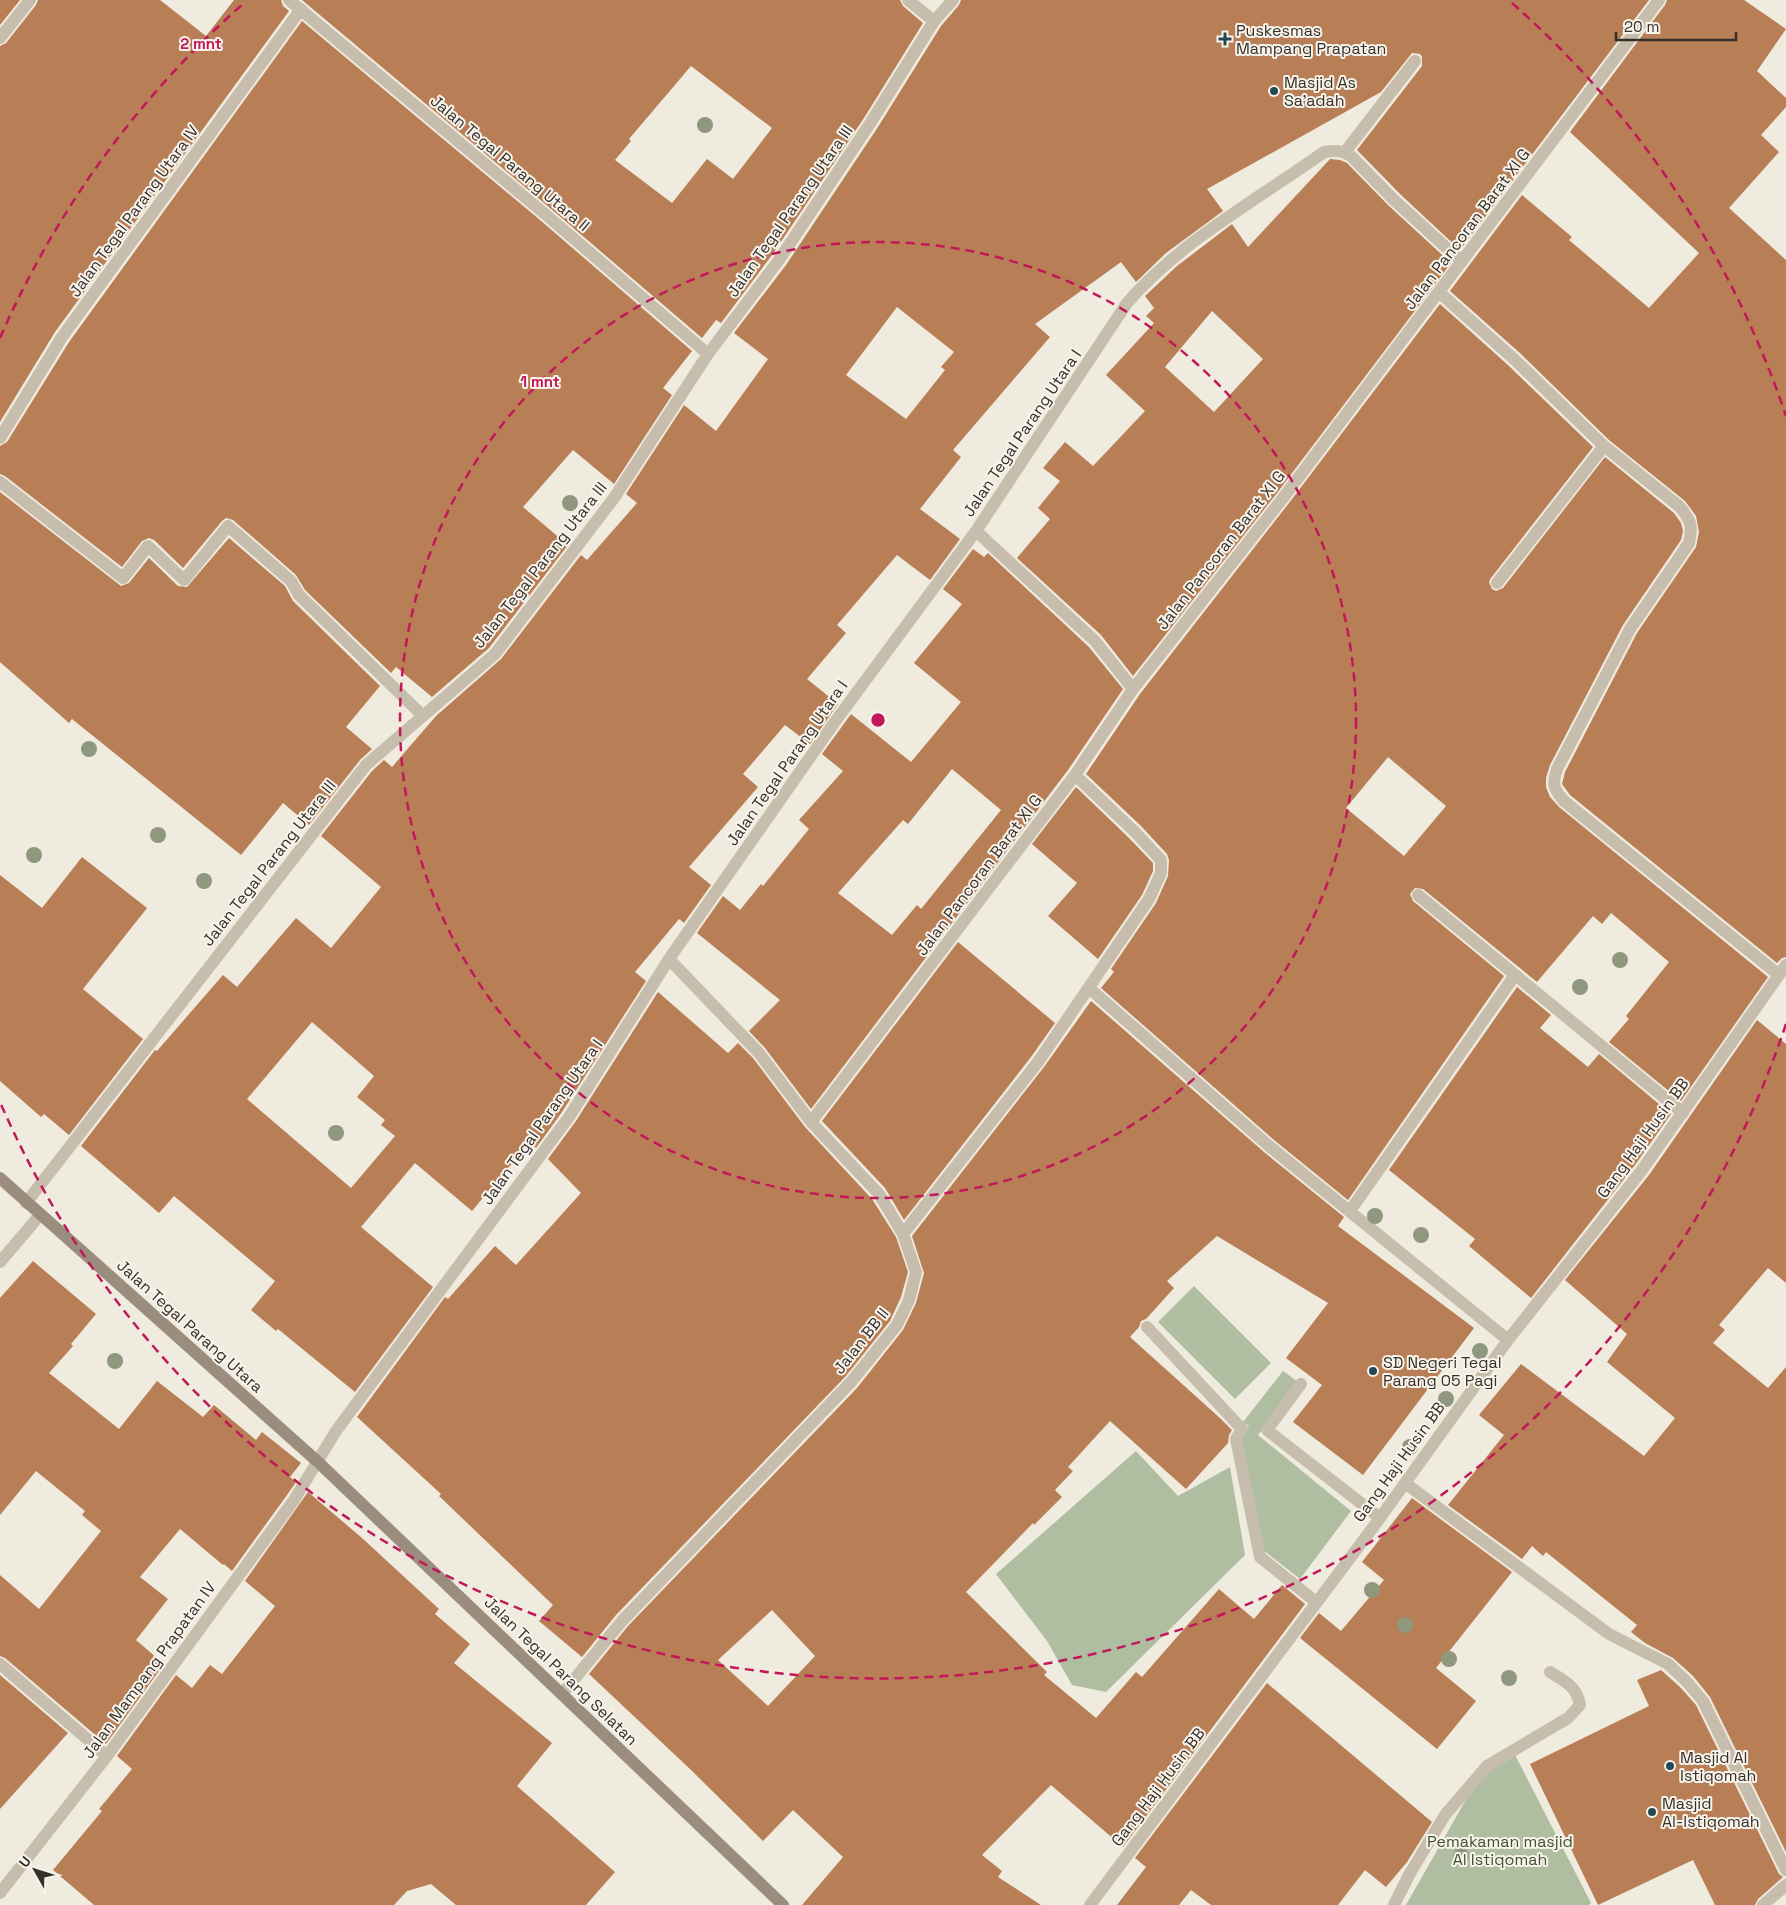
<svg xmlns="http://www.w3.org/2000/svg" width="1786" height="1905" font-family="'Space Grotesk',sans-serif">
  <rect width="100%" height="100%" fill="#f0ebdf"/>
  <path fill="#afbea1" d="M1194,1286L1271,1363L1235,1399L1158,1322Z
    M1283,1371L1298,1382L1258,1435L1351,1511L1300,1579L1263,1550L1240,1439L1249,1426L1243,1422Z
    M1136,1451L1178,1496L1230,1467L1245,1555L1106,1692L1072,1685L1047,1641L996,1574Z
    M1511,1747L1591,1903L1589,1905H1406L1481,1773Z"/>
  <path fill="#b87e55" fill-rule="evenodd" d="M0,0H20L0,25Z
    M38,0H160L206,36L234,0H281L283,6L289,11L55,332L0,422V46L6,43L36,5Z
    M302,0H900L903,6L923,23L864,118L772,255L721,323L716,320L702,338L550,208ZM691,66L772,128L733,179L707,159L672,203L615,160L631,141L629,139Z
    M961,0H1649L1460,250L1400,194L1357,150L1422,66V57L1420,54L1412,53L1381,92L1207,189L1223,211L1166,253L1136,282L1121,262L1035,324L1050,337L953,450L961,457L920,509L960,539L930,580L897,555L837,625L846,633L807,679L838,704L810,744L785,725L743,774L758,787L689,867L711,885L684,923L679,919L635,972L646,981L562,1112L536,1148L530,1142L472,1211L415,1163L361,1227L433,1287L355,1392L278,1329L276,1331L251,1310L275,1281L174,1196L159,1213L81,1146L155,1050L157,1051L223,975L237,987L296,918L331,948L381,887L321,836L372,771L384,760L392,767L436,716L501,659L581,555L587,560L637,503L626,494L684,405L716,431L768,359L734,333L786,265L878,127L941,26L959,5ZM897,307L954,352L941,367L945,370L906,419L846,375ZM312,1022L374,1076L357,1097L385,1120L381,1125L395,1136L351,1188L247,1099Z
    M1667,0H1744L1786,29L1757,71L1786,98V107L1761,135L1779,152L1729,208L1786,260V957L1782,958L1777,963L1570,795L1562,784L1565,772L1637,633L1696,547L1699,532L1696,516L1685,501L1609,440L1521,354L1450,291L1522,195L1572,237L1569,240L1649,308L1699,253L1570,132L1665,5Z
    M302,21L540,220L692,351L663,388L672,395L614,484L573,450L523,507L568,545L489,648L432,697L396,667L391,673L305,590L296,575L233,520L226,518L222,521L183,568L154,540L149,538L142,541L122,567L5,476L0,474V446L7,442L69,342Z
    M1330,159L1340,160L1347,163L1389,206L1451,263L1277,493L1133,676L1101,635L1017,558L1050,519L1038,508L1060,481L1043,468L1065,442L1093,466L1145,411L1106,375L1154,323L1146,316L1154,308L1145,296L1177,266L1232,224L1248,247ZM1212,311L1263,359L1214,412L1165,367Z
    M1440,304L1509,366L1593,447L1491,578L1489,582L1492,589L1496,591L1503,588L1605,457L1674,513L1681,523L1683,531L1681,540L1623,625L1550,765L1546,778V787L1550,797L1559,807L1768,977L1681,1101L1609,1042L1629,1019L1626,1016L1669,962L1611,913L1602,924L1593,916L1537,982L1423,889L1415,888L1410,894L1413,901L1504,976L1348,1200L1274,1140L1101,988L1114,972L1111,969L1156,903L1168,876L1169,860L1167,854L1141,826L1086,774L1140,694L1289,503ZM1388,757L1446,806L1404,856L1346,808Z
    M0,492L121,586L129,583L149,558L178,586L187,587L229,538L285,586L293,601L380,686L346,727L372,749L360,760L309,825L283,803L241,855L72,719L69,723L0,662Z
    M973,549L984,557L988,553L1089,647L1123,689L1068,770L811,1109L765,1048L749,1031L780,1000L697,933L723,896L740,910L761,884L763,886L809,829L799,820L843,771L822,754L851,714L911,762L961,702L914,663L962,604L943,589ZM952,769L1001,810L921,909L917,905L892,935L838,893L903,820L908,824Z
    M1076,787L1129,838L1153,863V871L1142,895L1098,959L1048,916L1077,883L1032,844Z
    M82,857L147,908L83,989L143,1039L69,1135L44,1114L41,1117L0,1081V875L42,908Z
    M958,942L1055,1023L1031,1057L904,1220L885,1188L822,1121Z
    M1517,987L1551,1015L1540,1028L1588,1067L1599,1054L1671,1114L1635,1165L1531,1298L1469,1246L1475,1239L1389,1170Z
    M658,992L728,1053L738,1043L753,1058L805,1127L872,1199L896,1237L908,1272L901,1297L890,1321L845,1377L616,1615L582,1657L539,1621L553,1605L439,1496L441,1494L357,1417L445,1297L448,1299L495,1246L516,1265L581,1193L548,1159L576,1121Z
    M1091,1001L1264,1152L1344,1217L1338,1226L1474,1328L1363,1475L1293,1422L1322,1385L1286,1358L1328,1303L1217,1236L1167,1281L1174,1288L1146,1319L1141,1321L1139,1327L1130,1337L1221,1419L1232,1430L1229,1435L1228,1443L1186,1489L1110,1421L1068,1467L1073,1471L1055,1490L1062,1497L1034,1525L1033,1523L966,1592L1047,1672L1044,1675L1096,1718L1136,1672L1142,1677L1219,1589L1254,1619L1282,1585L1305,1604L1123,1847L1051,1785L982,1855L1002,1871L998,1877L1041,1905H802L843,1857L793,1810L763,1841L690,1769L589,1674L628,1626L857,1388L903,1330L916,1303L924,1273L912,1236L1044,1067ZM772,1610L815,1656L768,1706L718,1660Z
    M1757,1020L1786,1044V1283L1768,1268L1719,1325L1725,1330L1713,1343L1768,1388L1786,1367V1852L1710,1697L1693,1676L1673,1658L1645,1643L1631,1632L1637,1625L1546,1552L1543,1556L1532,1546L1522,1559L1448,1505L1504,1435L1479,1415L1521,1364L1644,1456L1675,1418L1607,1362L1627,1334L1565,1280L1649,1175Z
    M33,1261L96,1314L71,1344L73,1346L49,1373L119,1429L157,1381L203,1417L214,1405L256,1440L262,1432L301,1463L290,1477L296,1482L287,1495L232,1571L224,1564L223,1565L180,1529L140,1577L168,1599L136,1640L164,1664L106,1744L5,1658L0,1656V1575L39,1609L101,1531L82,1515L85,1511L36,1471L0,1515V1298Z
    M308,1492L362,1538L439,1609L435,1614L470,1644L454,1663L552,1743L517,1786L615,1872L586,1905H456L431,1884L407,1891L394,1905H94L53,1870L102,1811L99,1809L132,1769L117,1756L176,1675L192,1688L210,1665L222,1674L275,1606L245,1581Z
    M1412,1498L1512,1572L1436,1668L1476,1701L1437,1749L1300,1638L1319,1613L1341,1631L1384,1580L1362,1562Z
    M1661,1670L1681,1688L1696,1705L1779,1874L1783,1877L1758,1899L1755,1905H1715L1693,1860L1598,1905L1530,1764L1649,1706L1637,1680Z
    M0,1675L68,1733L0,1809Z
    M1267,1683L1432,1822L1407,1862L1386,1887L1365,1870L1338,1905H1211L1191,1890L1179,1905H1117L1146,1867L1135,1858Z"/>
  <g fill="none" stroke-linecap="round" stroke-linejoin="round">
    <path stroke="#c7bdac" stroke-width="12" d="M1301,1384L1267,1430L1380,1518"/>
    <path stroke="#c7bdac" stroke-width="12" d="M289,0L545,214L708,354
      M908,0L934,21
      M0,38L30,0
      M1345,152L1415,61
      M1439,292L1515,360L1604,446L1680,507C1691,521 1693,525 1689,543L1630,629L1557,769C1552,785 1553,788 1564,801L1779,975
      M0,438L62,337L301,9
      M0,482L123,578L148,546L184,580L228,526L291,581L299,595L423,716
      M976,531L1095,641L1133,689
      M1497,583L1604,446
      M1418,895L1683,1113
      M1089,988L1269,1146L1508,1340
      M811,1122L1075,775L1133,689L1283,498L1659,0
      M26,1203L366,765L495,654L614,498L708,354L779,260L871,122L934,21L953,0
      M1350,1211L1515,975
      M903,1234L1038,1062L1149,899L1161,873V860L1135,832L1075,775
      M0,1262L40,1215
      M1147,1327L1242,1429L1236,1439L1260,1557L1316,1602
      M1405,1483L1609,1634L1668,1664L1687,1682L1703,1701L1786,1870
      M0,1664L107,1756
      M562,1694L622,1621L851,1382L897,1325L909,1300L916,1272L903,1234L879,1194L811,1122L759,1053L669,959
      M0,1893L107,1756L294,1500L336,1431L569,1117L669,959L834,723L976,531L1127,303C1182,240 1257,200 1324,152C1336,150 1342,150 1352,157L1394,200L1462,262
      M1090,1905L1380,1518L1508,1340L1642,1170L1786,965
      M1394,1905L1409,1875L1445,1815L1487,1766L1568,1718L1580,1705C1577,1687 1565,1681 1550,1672
      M1763,1905L1786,1885"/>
    <path stroke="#9b8d7e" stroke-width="12" d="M0,1178L318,1462L783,1905"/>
  </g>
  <g fill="#8f977f">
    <circle cx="705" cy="125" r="8"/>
    <circle cx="570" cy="503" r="8"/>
    <circle cx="89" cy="749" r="8"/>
    <circle cx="158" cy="835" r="8"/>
    <circle cx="34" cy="855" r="8"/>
    <circle cx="204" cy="881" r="8"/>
    <circle cx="1620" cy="960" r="8"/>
    <circle cx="1580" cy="987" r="8"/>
    <circle cx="336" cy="1133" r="8"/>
    <circle cx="1375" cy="1216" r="8"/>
    <circle cx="1421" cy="1235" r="8"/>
    <circle cx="1480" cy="1351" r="8"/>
    <circle cx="115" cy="1361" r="8"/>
    <circle cx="1446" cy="1399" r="8"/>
    <circle cx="1410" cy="1447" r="8"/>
    <circle cx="1372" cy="1590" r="8"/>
    <circle cx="1405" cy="1625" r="8"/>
    <circle cx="1449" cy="1659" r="8"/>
    <circle cx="1509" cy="1678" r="8"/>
    <circle cx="1461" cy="1856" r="8"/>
  </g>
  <g fill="none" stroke="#c2185b" stroke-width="2.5" stroke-dasharray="9 6">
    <circle cx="878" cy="720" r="478"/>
    <path d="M1786 1024A957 957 0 0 1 0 1102M0 338A957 957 0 0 1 244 3M1512 3A957 957 0 0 1 1786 416"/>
  </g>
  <g fill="#244853" stroke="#f8f4eb" stroke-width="2">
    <path d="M1222.5 31.5h5v5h5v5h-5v5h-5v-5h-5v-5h5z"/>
    <circle cx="1274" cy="91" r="5"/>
    <circle cx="1373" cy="1371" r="5"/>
    <circle cx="1670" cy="1766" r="5"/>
    <circle cx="1652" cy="1812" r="5"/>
  </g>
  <g text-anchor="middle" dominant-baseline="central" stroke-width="4" stroke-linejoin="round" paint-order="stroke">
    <g font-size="16" fill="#36302a" stroke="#f8f4eb" text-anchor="start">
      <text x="1236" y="30">Puskesmas<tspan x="1236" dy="18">Mampang Prapatan</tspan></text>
      <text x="1284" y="82">Masjid As<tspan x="1284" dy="18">Sa'adah</tspan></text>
      <text x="1383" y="1362">SD Negeri Tegal<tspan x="1383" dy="18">Parang 05 Pagi</tspan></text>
      <text x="1680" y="1757">Masjid Al<tspan x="1680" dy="18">Istiqomah</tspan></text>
      <text x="1662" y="1803">Masjid<tspan x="1662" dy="18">Al-Istiqomah</tspan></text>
    </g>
    <g font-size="16" fill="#36302a" stroke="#f8f4eb">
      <text transform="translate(510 163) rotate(40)">Jalan Tegal Parang Utara II</text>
      <text transform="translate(134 211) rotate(-54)">Jalan Tegal Parang Utara IV</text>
      <text transform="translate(790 211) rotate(-55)">Jalan Tegal Parang Utara III</text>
      <text transform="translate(1467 229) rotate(-53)">Jalan Pancoran Barat XI G</text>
      <text transform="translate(1022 433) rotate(-56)">Jalan Tegal Parang Utara I</text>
      <text transform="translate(1221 550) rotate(-52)">Jalan Pancoran Barat XI G</text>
      <text transform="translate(540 565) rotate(-52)">Jalan Tegal Parang Utara III</text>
      <text transform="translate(787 763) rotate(-55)">Jalan Tegal Parang Utara I</text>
      <text transform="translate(269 863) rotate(-52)">Jalan Tegal Parang Utara III</text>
      <text transform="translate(979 875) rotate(-53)">Jalan Pancoran Barat XI G</text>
      <text transform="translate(542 1122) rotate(-55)">Jalan Tegal Parang Utara I</text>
      <text transform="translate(1643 1138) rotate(-54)">Gang Haji Husin BB</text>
      <text transform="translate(190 1326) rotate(42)">Jalan Tegal Parang Utara</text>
      <text transform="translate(861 1341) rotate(-52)">Jalan BB II</text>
      <text transform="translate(1399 1462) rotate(-54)">Gang Haji Husin BB</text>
      <text transform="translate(149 1670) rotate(-54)">Jalan Mampang Prapatan IV</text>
      <text transform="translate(561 1671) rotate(44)">Jalan Tegal Parang Selatan</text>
      <text transform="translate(1158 1787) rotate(-53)">Gang Haji Husin BB</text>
    </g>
    <g font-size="16" fill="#405231" stroke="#f8f4eb">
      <text x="1500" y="1841">Pemakaman masjid<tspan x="1500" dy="18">Al Istiqomah</tspan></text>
    </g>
  </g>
  <circle cx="878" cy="720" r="8" fill="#c2185b" stroke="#f8f4eb" stroke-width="2.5"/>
  <g font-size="15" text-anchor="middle" font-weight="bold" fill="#c2185b" stroke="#f8f4eb" stroke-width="4" stroke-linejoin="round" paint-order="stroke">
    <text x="201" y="49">2 mnt</text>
    <text x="540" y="387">1 mnt</text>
  </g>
  <g transform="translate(35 1870) rotate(309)" stroke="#f8f4eb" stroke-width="4" paint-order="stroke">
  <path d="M0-4L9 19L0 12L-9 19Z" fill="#36302a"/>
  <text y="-8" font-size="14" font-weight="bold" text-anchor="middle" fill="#36302a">U</text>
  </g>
  <path d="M1616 32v8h120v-8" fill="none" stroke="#36302a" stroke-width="2.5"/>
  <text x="1624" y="32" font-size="15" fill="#36302a" stroke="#f8f4eb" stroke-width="4" paint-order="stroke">20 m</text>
</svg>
